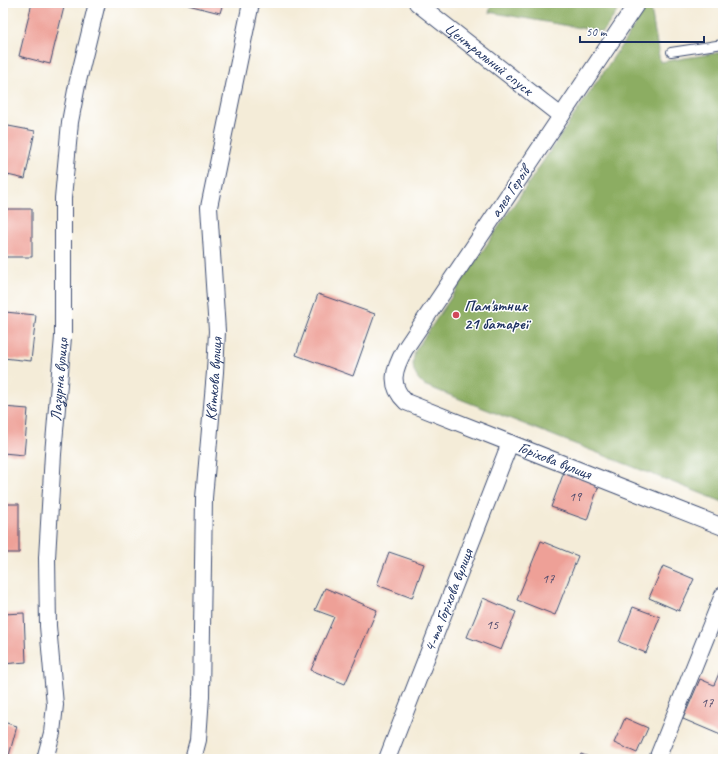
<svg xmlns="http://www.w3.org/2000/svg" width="726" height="762" font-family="Caveat,sans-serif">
  <rect width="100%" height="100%" fill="#fff"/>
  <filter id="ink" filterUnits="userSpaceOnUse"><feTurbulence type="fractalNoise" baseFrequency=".025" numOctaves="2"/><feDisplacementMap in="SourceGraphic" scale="8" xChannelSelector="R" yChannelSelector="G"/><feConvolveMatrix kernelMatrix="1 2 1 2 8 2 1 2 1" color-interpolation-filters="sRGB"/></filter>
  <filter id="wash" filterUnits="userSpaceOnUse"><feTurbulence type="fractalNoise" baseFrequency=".012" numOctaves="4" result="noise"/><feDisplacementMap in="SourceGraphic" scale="16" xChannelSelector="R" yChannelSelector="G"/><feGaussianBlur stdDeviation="0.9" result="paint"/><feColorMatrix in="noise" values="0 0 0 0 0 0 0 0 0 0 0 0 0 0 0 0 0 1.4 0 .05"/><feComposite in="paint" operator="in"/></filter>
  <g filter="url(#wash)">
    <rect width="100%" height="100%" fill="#f4ecd8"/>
    <path fill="#8cad62" stroke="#546e60" d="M493,3H623L603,32L489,12Z
      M650,3L660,62L723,52V502L424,385C413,375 411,366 415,351Z"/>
    <g id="blocks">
      <path fill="#eea097" d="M32,3H65L50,64L19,56Z
        M189,3H223L220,13L188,5Z
        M3,125L35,131L25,179L3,174Z
        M3,209H32V257H3Z
        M318,294L375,314L353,376L296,355Z
        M5,312L36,315L31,361L3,358Z
        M3,407L28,409L24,455L3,453Z
        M564,472L599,485L587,520L551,507Z
        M3,504H19V553H3Z
        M541,541L578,556L555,615L517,600Z
        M389,552L424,564L412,598L377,585Z
        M663,566L694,579L679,611L649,598Z
        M325,588L377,610L345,684L311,670L334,617L315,610Z
        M483,598L516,612L501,650L467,637Z
        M633,607L660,617L646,653L619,642Z
        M24,613L26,662L3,664V614Z
        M723,664V736L683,719L700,679L714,685Z
        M625,718L648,728L637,753L614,743Z
        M3,722L17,726L8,759H3Z
        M581,754L594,759H579Z"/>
    </g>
  </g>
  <g filter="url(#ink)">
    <use href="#blocks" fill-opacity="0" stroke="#3c4b70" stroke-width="1"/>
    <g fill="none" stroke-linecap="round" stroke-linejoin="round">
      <g stroke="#3c4b70" stroke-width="10">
        <path id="lane" d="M671,52L723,44"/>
      </g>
      <g stroke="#3c4b70" stroke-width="18">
        <g id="street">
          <path id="s1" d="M417,3L561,116"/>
          <path id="s2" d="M637,3L405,349C394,369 388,385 406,402L723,527"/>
          <path id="s3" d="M45,759L52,733L55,705L48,626L47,558L53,454L63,337V198L70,122L77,85L97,3"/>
          <path id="s4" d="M193,759L198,740L201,696L204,498L215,372L217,331L209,207L251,3"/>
          <path id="s5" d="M387,759L510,443"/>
          <path d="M657,759L723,595"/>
        </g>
      </g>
      <use href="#lane" stroke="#fff" stroke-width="8"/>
      <use href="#street" stroke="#fff" stroke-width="16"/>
    </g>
  </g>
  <circle fill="#d1495b" stroke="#fff" stroke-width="1.5" cx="456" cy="315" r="4"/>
  <g text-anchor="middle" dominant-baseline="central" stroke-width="3" stroke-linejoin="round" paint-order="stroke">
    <g font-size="14" fill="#504b6c">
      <text x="575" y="496">19</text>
      <text x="548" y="578">17</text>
      <text x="492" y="624">15</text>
      <text x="707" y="702">17</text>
    </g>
    <g font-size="16" fill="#1b2f5e" stroke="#fff">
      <text stroke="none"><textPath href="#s1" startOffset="91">Центральний спуск</textPath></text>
      <text transform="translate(510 192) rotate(-56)">алея Героїв</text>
      <text stroke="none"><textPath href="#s4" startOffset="381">Квіткова вулиця</textPath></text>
      <text stroke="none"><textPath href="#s3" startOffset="381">Лазурна вулиця</textPath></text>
      <text stroke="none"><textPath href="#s2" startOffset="635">Горіхова вулиця</textPath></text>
      <text stroke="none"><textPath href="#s5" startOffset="170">4-та Горіхова вулиця</textPath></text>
    </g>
    <g font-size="16" font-weight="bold" fill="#1b2f5e" stroke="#fff" text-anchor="start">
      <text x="464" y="306">Пам'ятник<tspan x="464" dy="18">21 батареї</tspan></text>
    </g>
  </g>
  <rect width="726" height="762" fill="none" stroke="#fff" stroke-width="16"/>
  <path d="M580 36v6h124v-6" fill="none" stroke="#1b2f5e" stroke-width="2"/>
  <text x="586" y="36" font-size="12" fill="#1b2f5e" stroke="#ffffff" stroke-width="3" paint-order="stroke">50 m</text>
</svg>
